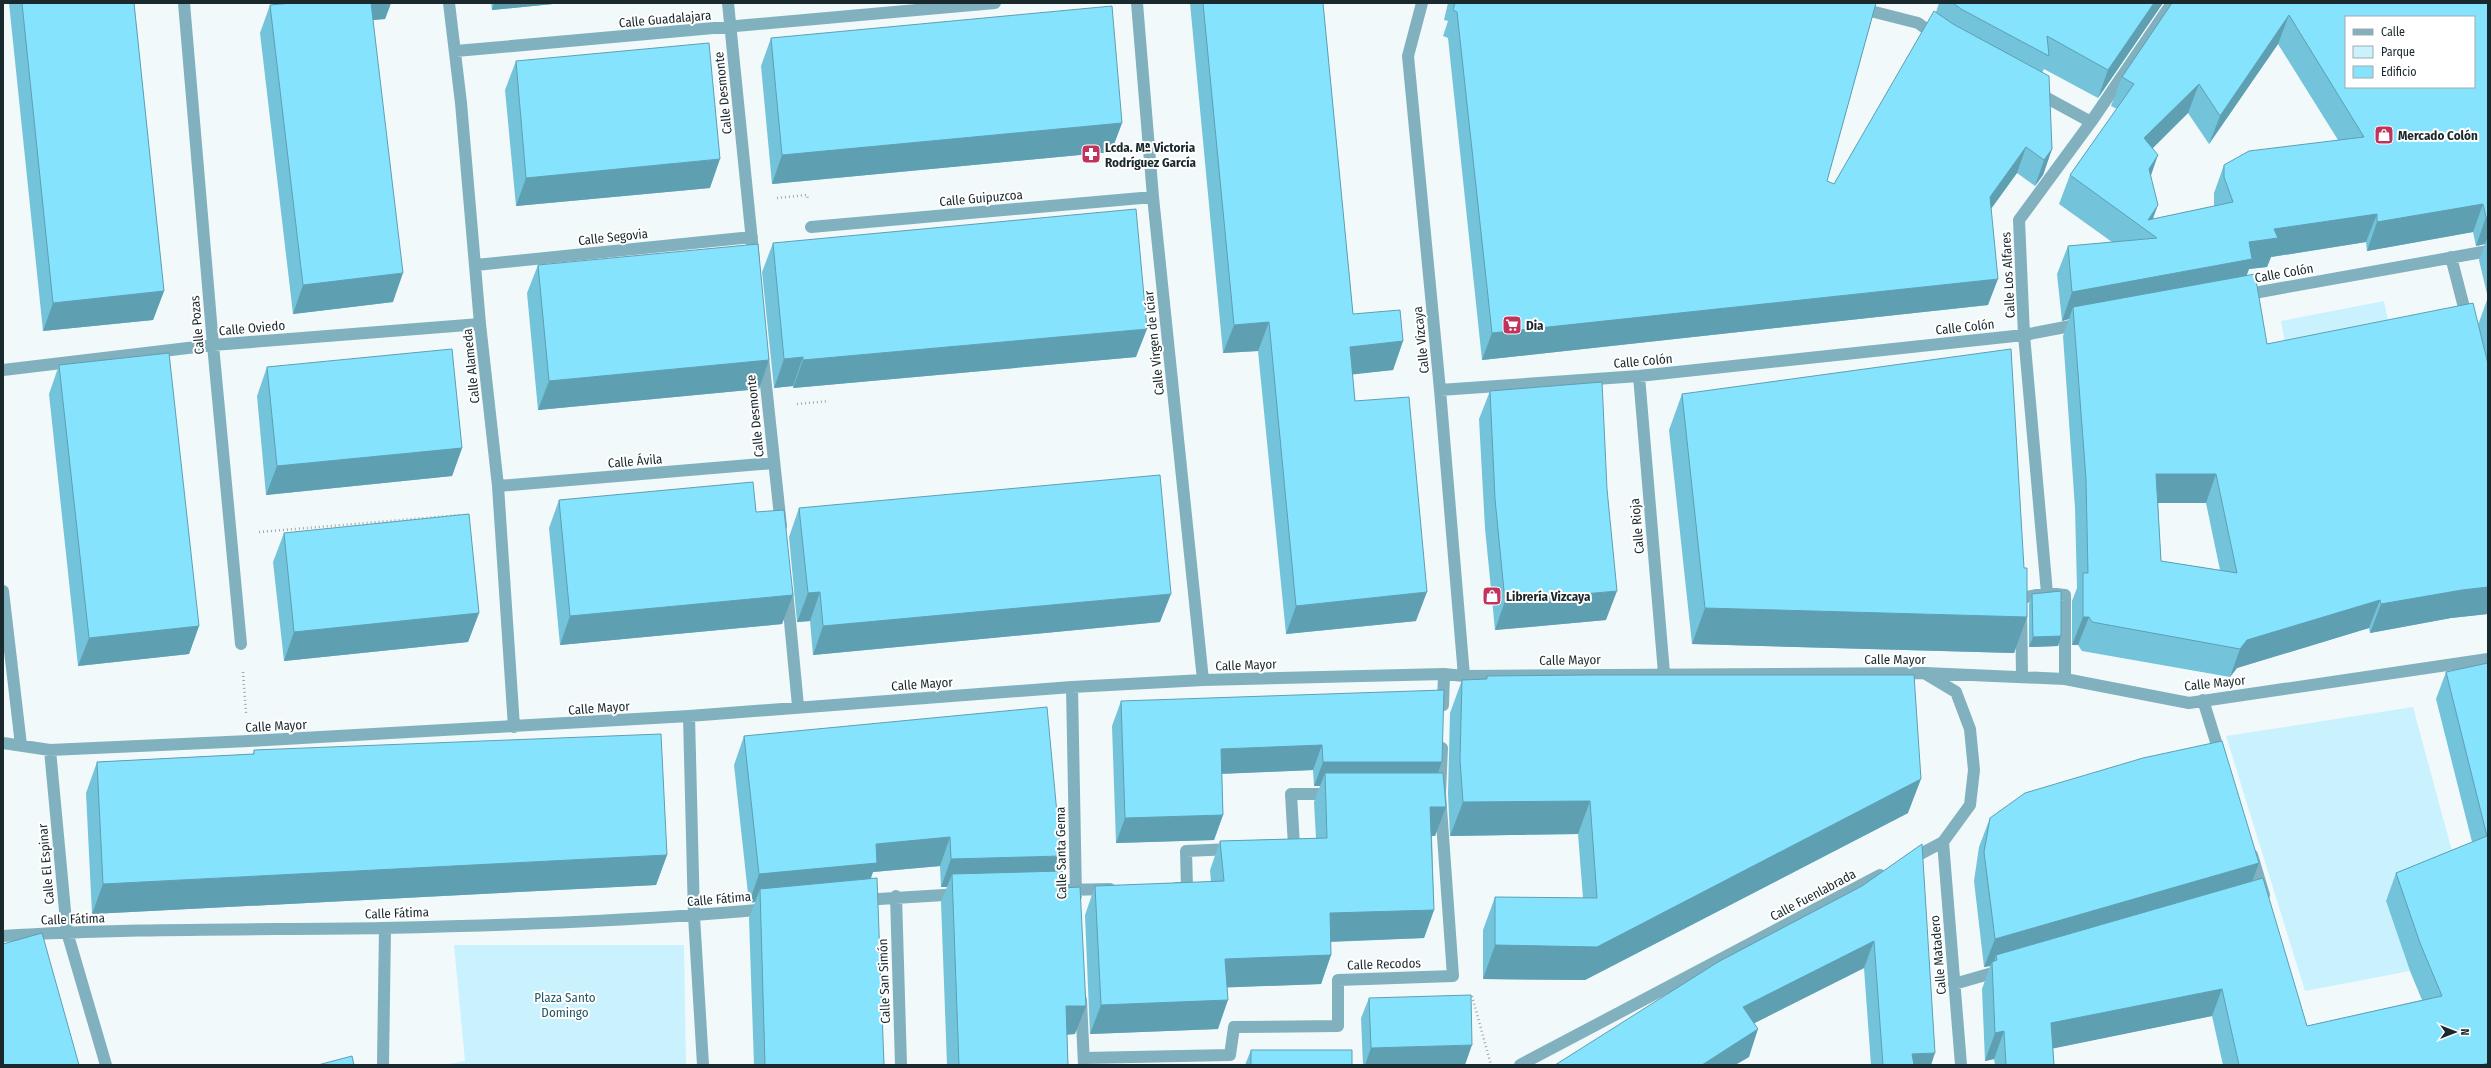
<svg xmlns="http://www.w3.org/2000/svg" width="2491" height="1068" font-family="'Fira Sans Condensed',sans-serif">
  <rect width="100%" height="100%" fill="#f1f9fb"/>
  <path fill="#caf2fe" d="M2384,301L2393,345L2289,366L2281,321Z
    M2413,707L2459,877L2386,901L2410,971L2305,991L2226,736Z
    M454,945H684L686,1065H443L465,1061Z"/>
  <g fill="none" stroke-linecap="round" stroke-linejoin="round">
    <path stroke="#9ea8ab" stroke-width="2.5" stroke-dasharray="1 3" stroke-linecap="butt" d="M777,198L807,195L808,199
      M797,404L829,401
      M259,532L461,515
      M243,672L246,713
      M1472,996L1491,1065"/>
    <path stroke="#81b0be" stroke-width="12" d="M184,3L213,345L241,644
      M449,3L461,103L480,324L498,486L514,727
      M728,3L754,261
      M1137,3L1153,197L1203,680
      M1422,3L1408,56L1440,390L1464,676
      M1839,3L1918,23L1936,36
      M456,51L995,3
      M2036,92L2091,122
      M811,227L1153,197
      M2451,257L2467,319
      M476,265L752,237
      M2243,295L2488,251
      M763,357L781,526
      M3,370L213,345L480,324
      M1639,376L1664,673
      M1440,390L1639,376L2024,335L2081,324
      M498,486L774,463
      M787,590L798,706
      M3,591L21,745
      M2022,677L2021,598L2047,593
      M2065,679V595L2047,593L2024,335L2019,220L2091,122L2172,3
      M1072,687L1076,896
      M2203,700L2221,758
      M1443,705L1444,674
      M689,716L694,916L703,1065
      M3,743L50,750L249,741L689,716L1072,687L1203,680L1444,674L1464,676L1925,673L2065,679L2189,703L2488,659
      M50,750L67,932L106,1065
      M1943,842L1961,1065
      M1287,847L1294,846L1291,794H1333
      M2252,855L2264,895
      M1909,860L1943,842L1970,805L1974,770L1970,729L1956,692L1926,674
      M1177,888H1187L1186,851L1232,849
      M1065,890L1110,889
      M896,896L901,1065
      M863,900L960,894
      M3,936C130,928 257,930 383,928C511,925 640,921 767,909
      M1954,984L2003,970
      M1081,1000L1084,1065
      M1084,1058L1230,1055L1234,1027L1338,1026V980L1453,976L1440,794L1442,748
      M383,1065L385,928
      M1520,1065L1880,875"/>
  </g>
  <path fill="#73c3da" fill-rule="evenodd" d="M9,3H134L164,291L153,320L43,331Z
    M283,3H391L385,19L373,20L393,302L293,314L260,33L270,5L283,4Z
    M491,3H563L492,10Z
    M1190,3H1323L1353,314L1403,341L1393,370L1352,374L1355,401L1416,621L1286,634L1258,351L1223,353Z
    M1448,3H1876L1827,181L1834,184L1936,12L1939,3H2163L2098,98L2044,69L2042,73L2052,149L2043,175L2035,186L2017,173L1991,208L1988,305L1482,360L1448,38L1443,36L1448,21L1444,20Z
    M2172,3H2488V298L2479,260L2485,244L2476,246L2473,232L2367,251L2366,242L2271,257L2267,267L2249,269L2246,276L2267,344L2478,325L2487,300H2488V614L2451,618L2370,633L2369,628L2237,668L2230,677L2082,651L2078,645H2072V601L2077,588L2075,508L2063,336L2069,319L2062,321L2057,274L2068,246L2112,242L2059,204L2070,175L2117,109L2111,106L2122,77ZM2278,44L2338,140L2224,165L2214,193V206L2153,219L2151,176L2152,148L2188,113L2209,144ZM2158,503H2206L2220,570L2161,561Z
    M771,38L1122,123L1111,152L772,184L761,66Z
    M516,61L710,188L516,206L505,90Z
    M773,243L1136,357L793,388V386L774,388L762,272Z
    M538,265L769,360L759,389L538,410L527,293Z
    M59,365L199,626L189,654L78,666L49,394Z
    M267,367L462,448L452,476L266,495L257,396Z
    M1490,391L1606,620L1495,630L1485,528L1479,419Z
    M1682,394L2027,617L2014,653L1692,644L1669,430Z
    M559,500L793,595L782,624L560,645L549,528Z
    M799,508L1160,622L813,655L810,621L797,622L789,537Z
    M284,533L479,613L468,642L284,661L273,562Z
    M2032,594L2061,636L2058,646L2029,647V604Z
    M2488,663V1065H2223L2212,1016L2053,1048L2054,1065H1995L1994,1059L1985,1061L1982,989L1990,966L1984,967L1974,881L1979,847L1990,818L2259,863L2253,881L2307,1026L2422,1000L2410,971L2386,901L2396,873L2472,842L2436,699L2446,672Z
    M1487,676L1908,813L1585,980L1483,979V930L1495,897L1583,898L1578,834L1450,836L1448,794L1450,713L1462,680L1486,679Z
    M1121,701L1442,762L1438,773L1446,807L1435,836H1432L1434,910L1424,938L1331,942V955L1321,984L1227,987L1218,1029L1090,1034L1085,915L1095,886L1211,882L1210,870L1220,841L1316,838L1314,802L1320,786H1314L1313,770L1222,774L1223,815L1214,840L1116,843L1112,726Z
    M744,736L1055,871L1062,888L1075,1034L1067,1035L1068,1065H947L941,902L947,887H941L940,866L873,872L871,878L884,1065H754L749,918L755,902L749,903L734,765Z
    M254,750L667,855L656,885L92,914L86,793L97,762L253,754Z
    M1862,886L1931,1065H1871L1864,968L1754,1023L1749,1057L1735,1065H1555Z
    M1369,998L1465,1065H1363L1361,1018Z
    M1251,1050L1352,1065H1245Z"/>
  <path fill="#5e9fb2" d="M366,3H391L385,19L360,21Z
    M494,3H563L492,10Z
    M2154,3H2163L2098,98L2108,70Z
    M2289,15L2278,44L2209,144L2220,116Z
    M2199,84L2188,113L2134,167L2144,138Z
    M1122,123L1111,152L772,184L782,155Z
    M2026,147L2017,173L1981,223L1990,197Z
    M2052,149L2043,175L2035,186L2044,160Z
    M2158,155L2148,184L2149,169Z
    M720,159L710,188L516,206L526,178Z
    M2483,204L2473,232L2367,251L2377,222Z
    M2158,205L2148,232V220Z
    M2377,214L2366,242L2271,257L2267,267L2249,269L2242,288L2073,307L2069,319L2062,321L2072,292L2274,229Z
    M2486,217H2488V236L2485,244L2476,246Z
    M403,273L393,302L293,314L303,285Z
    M1998,279L1988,305L1482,360L1492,333Z
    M164,291L153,320L43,331L53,303Z
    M1269,322L1258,351L1223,353L1234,325Z
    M1147,329L1136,357L793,388L803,360Z
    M1403,341L1393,370L1339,376L1350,347Z
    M803,357L793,386L774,388L784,359Z
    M769,360L759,389L538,410L549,381Z
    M462,448L452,476L266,495L277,466Z
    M2156,474H2216L2206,503H2146Z
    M2488,587V614L2451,618L2370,633L2381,604L2462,590Z
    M1617,591L1606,620L1495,630L1505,601Z
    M820,592L810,621L797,622L808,593Z
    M1427,592L1416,621L1286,634L1296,606Z
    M1171,594L1160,622L813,655L823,626Z
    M793,595L782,624L560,645L570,616Z
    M2380,600L2369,628L2237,668L2230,677L2240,649L2247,640Z
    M1705,608L2027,617L2014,653L1692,644Z
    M479,613L468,642L284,661L294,632Z
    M2083,617H2089L2078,645H2072Z
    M199,626L189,654L78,666L89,638Z
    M2061,636L2058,646L2029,647L2033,637Z
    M1322,745L1313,770L1213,774L1221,749Z
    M1323,762H1442L1433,786L1325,773L1320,786H1314Z
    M1921,779L1908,813L1585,980L1483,979L1495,945Z
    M1590,801L1578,834L1450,836L1463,802Z
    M1430,807H1446L1435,836H1420Z
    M1223,815L1214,840L1116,843L1125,818Z
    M950,837L940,866L873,872L866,891L760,889L755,902L749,903L759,874L876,844Z
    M667,855L656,885L92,914L103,884Z
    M1061,856L1050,884L952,874L947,887H941L951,859Z
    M2259,863L2249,891L1997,960L1996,955L1993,965L1992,962L1990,966L1984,967L1995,939Z
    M1434,910L1424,938L1319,942L1330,913Z
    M1874,941L1864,968L1733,1034L1743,1007Z
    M1331,955L1321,984L1214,988L1225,959Z
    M2222,989L2212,1016L2041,1051L2051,1023Z
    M1228,1000L1218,1029L1090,1034L1101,1005Z
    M1066,1006H1086L1075,1034L1056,1035Z
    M1758,1029L1749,1057L1735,1065H1702Z
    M2004,1031L1994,1059L1985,1061L1995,1033Z
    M1472,1045L1465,1065H1365L1371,1048Z
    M1935,1053L1931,1065H1908L1912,1054Z"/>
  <path fill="#86e3fe" stroke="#5e9fb2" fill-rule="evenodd" d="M22,3H134L164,291L53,303Z
    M292,3H371L403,273L303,285L270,5Z
    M1203,3H1323L1353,314L1400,310L1403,341L1350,347L1355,401L1409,397L1427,592L1296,606L1269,322L1234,325Z
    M1455,3H1876L1827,181L1834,184L1934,11L1953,24L2049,76L2052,149L2044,160L2026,147L1990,197L1998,279L1492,333L1457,12L1453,10Z
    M1953,3H2154L2108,70L2047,36L2049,56L1961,9Z
    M2172,3H2488V217H2486L2483,204L2377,222V214L2274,229L2278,238L2249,242L2252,259L2072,292L2068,246L2157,238L2070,175L2134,84L2122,77ZM2289,15L2364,137L2249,151L2224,165V177L2233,202L2148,220L2158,205L2149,169L2158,155L2144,138L2199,84L2220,116ZM2346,17H2474V87H2346Z
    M1112,6L1122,123L782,155L771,38Z
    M709,43L720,159L526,178L516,61Z
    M1136,209L1147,329L803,360V357L784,359L773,243Z
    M758,244L769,360L549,381L538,265Z
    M2255,274L2267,344L2473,303L2488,364V587L2462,590L2381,604L2380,600L2247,640L2240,649L2092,622L2089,617H2083V573H2088L2086,479L2073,307ZM2156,474H2216L2237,573L2161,561Z
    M452,349L462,448L277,466L267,367Z
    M2011,349L2024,568H2027V617L1705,608L1682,394Z
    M169,353L199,626L89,638L59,365Z
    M1602,382L1607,489L1617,591L1505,601L1495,499L1490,391Z
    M1160,475L1171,594L823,626L820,592L808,593L799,508Z
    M753,482L756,512L784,510L793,595L570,616L559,500Z
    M469,514L479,613L294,632L284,533Z
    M2061,591V636L2033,637L2032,594Z
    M2488,663V1063L2481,1065H2239L2222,989L2051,1023L2054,1065H2006L2004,1031L1995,1033L1992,962L1997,960L1996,955L2263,878L2307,1026L2442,996L2420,943L2396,873L2487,836L2446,672Z
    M1588,675H1914L1921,779L1597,947L1495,945V897L1597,898L1590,801L1463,802L1460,760L1462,680L1487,679V676Z
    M1444,690L1442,762H1323L1322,745L1221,749L1223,815L1125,818L1121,701Z
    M1047,707L1061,856L951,859L950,837L876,844L877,863L759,874L744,736Z
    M661,734L667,855L103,884L97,762L254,754V750Z
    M2222,741L2259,863L1995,939L1984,852L1990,818L2025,793L2143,758Z
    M1325,773H1443L1446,807H1430L1434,910L1330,913L1331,955L1225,959L1228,1000L1101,1005L1095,886L1224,881L1220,841L1327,838Z
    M1922,844L1935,1053L1912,1054L1914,1065H1883L1874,941L1743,1007L1758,1029L1702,1065H1555L1718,962L1862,886Z
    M1062,871V888L1080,887L1086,1006H1066L1068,1065H959L952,874Z
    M877,878L884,1065H765L760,889Z
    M42,933L79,1065H3V944Z
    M1471,995L1472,1045L1371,1048L1369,998Z
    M1251,1050H1352V1065H1251Z
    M352,1056L354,1065H318Z"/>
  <defs>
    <g id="shop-square" transform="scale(1)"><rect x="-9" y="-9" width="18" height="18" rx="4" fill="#c2335c" stroke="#fff"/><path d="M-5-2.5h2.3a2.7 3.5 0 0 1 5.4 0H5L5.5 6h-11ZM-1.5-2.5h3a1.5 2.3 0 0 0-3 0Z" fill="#fff"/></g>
    <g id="pharmacy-square" transform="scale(1)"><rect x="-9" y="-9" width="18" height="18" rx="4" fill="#c2335c" stroke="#fff"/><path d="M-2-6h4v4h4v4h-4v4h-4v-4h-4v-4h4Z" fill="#fff"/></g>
    <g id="supermarket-square" transform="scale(1)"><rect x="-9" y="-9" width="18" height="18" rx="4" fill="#c2335c" stroke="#fff"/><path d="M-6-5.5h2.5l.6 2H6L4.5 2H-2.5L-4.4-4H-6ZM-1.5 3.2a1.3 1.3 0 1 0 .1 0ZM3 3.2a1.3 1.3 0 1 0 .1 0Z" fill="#fff"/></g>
  </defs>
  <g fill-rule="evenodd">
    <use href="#shop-square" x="2384" y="135"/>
    <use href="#pharmacy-square" x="1091" y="154"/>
    <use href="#supermarket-square" x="1512" y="325"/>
    <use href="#shop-square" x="1492" y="596"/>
  </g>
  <g text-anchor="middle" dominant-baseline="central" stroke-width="4" stroke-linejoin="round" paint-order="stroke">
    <g font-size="13" fill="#1a292d" stroke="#fff">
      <text transform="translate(665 19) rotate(-5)">Calle Guadalajara</text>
      <text transform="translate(723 93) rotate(-96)">Calle Desmonte</text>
      <text transform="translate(981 198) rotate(-5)">Calle Guipuzcoa</text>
      <text transform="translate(613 237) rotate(-6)">Calle Segovia</text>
      <text transform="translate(2284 273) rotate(-10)">Calle Colón</text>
      <text transform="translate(2008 275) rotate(-93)">Calle Los Alfares</text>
      <text transform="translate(197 325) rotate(-95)">Calle Pozas</text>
      <text transform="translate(1965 327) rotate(-6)">Calle Colón</text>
      <text transform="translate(252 328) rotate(-5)">Calle Oviedo</text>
      <text transform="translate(1421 340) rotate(-96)">Calle Vizcaya</text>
      <text transform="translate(1154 343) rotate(-96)">Calle Virgen de Icíar</text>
      <text transform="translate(1643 361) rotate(-5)">Calle Colón</text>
      <text transform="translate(471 366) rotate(-96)">Calle Alameda</text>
      <text transform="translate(755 416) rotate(-96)">Calle Desmonte</text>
      <text transform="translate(635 461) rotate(-5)">Calle Ávila</text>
      <text transform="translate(1637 526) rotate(-95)">Calle Rioja</text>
      <text x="1895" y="659">Calle Mayor</text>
      <text transform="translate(1570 660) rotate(-1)">Calle Mayor</text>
      <text transform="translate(1246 665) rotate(-2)">Calle Mayor</text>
      <text transform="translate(2215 683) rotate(-6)">Calle Mayor</text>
      <text transform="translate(922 684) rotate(-4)">Calle Mayor</text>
      <text transform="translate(599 708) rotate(-4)">Calle Mayor</text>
      <text transform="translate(276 726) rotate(-3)">Calle Mayor</text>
      <text transform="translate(1061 853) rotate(-91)">Calle Santa Gema</text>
      <text transform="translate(46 864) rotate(-95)">Calle El Espinar</text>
      <text transform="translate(1813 895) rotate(-28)">Calle Fuenlabrada</text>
      <text transform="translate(719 899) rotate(-5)">Calle Fátima</text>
      <text transform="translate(397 913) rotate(-2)">Calle Fátima</text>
      <text transform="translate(73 919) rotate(-2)">Calle Fátima</text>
      <text transform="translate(1938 955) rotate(-95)">Calle Matadero</text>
      <text transform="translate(1384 964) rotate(-2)">Calle Recodos</text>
      <text transform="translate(884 981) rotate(-92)">Calle San Simón</text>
    </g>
    <g font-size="13" font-weight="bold" fill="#1a292d" stroke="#fff" text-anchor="start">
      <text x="2398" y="135">Mercado Colón</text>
      <text x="1105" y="147">Lcda. Mª Victoria<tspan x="1105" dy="15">Rodríguez García</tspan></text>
      <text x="1526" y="325">Dia</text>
      <text x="1506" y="596">Librería Vizcaya</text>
    </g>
    <g font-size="13" fill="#245867" stroke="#fff">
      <text x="565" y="997">Plaza Santo<tspan x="565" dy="15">Domingo</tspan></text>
    </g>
  </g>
  <rect width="2491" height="1068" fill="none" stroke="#1a292d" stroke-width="8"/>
  <rect x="2345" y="16" width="130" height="72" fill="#ffffff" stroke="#a3a9ab"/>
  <rect x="2353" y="29" width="20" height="6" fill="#81b0be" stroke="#a3a9ab"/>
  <text x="2381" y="36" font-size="12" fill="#1a292d">Calle</text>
  <rect x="2353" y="46" width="20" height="12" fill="#caf2fe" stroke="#a3a9ab"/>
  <text x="2381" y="56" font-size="12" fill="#1a292d">Parque</text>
  <rect x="2353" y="66" width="20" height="12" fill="#86e3fe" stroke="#a3a9ab"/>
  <text x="2381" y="76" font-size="12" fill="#1a292d">Edificio</text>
  <g transform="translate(2455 1032) rotate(90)" stroke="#ffffff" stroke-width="3" paint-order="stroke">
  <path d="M0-3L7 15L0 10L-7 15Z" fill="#1a292d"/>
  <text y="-6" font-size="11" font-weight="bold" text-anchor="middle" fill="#1a292d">N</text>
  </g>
</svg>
